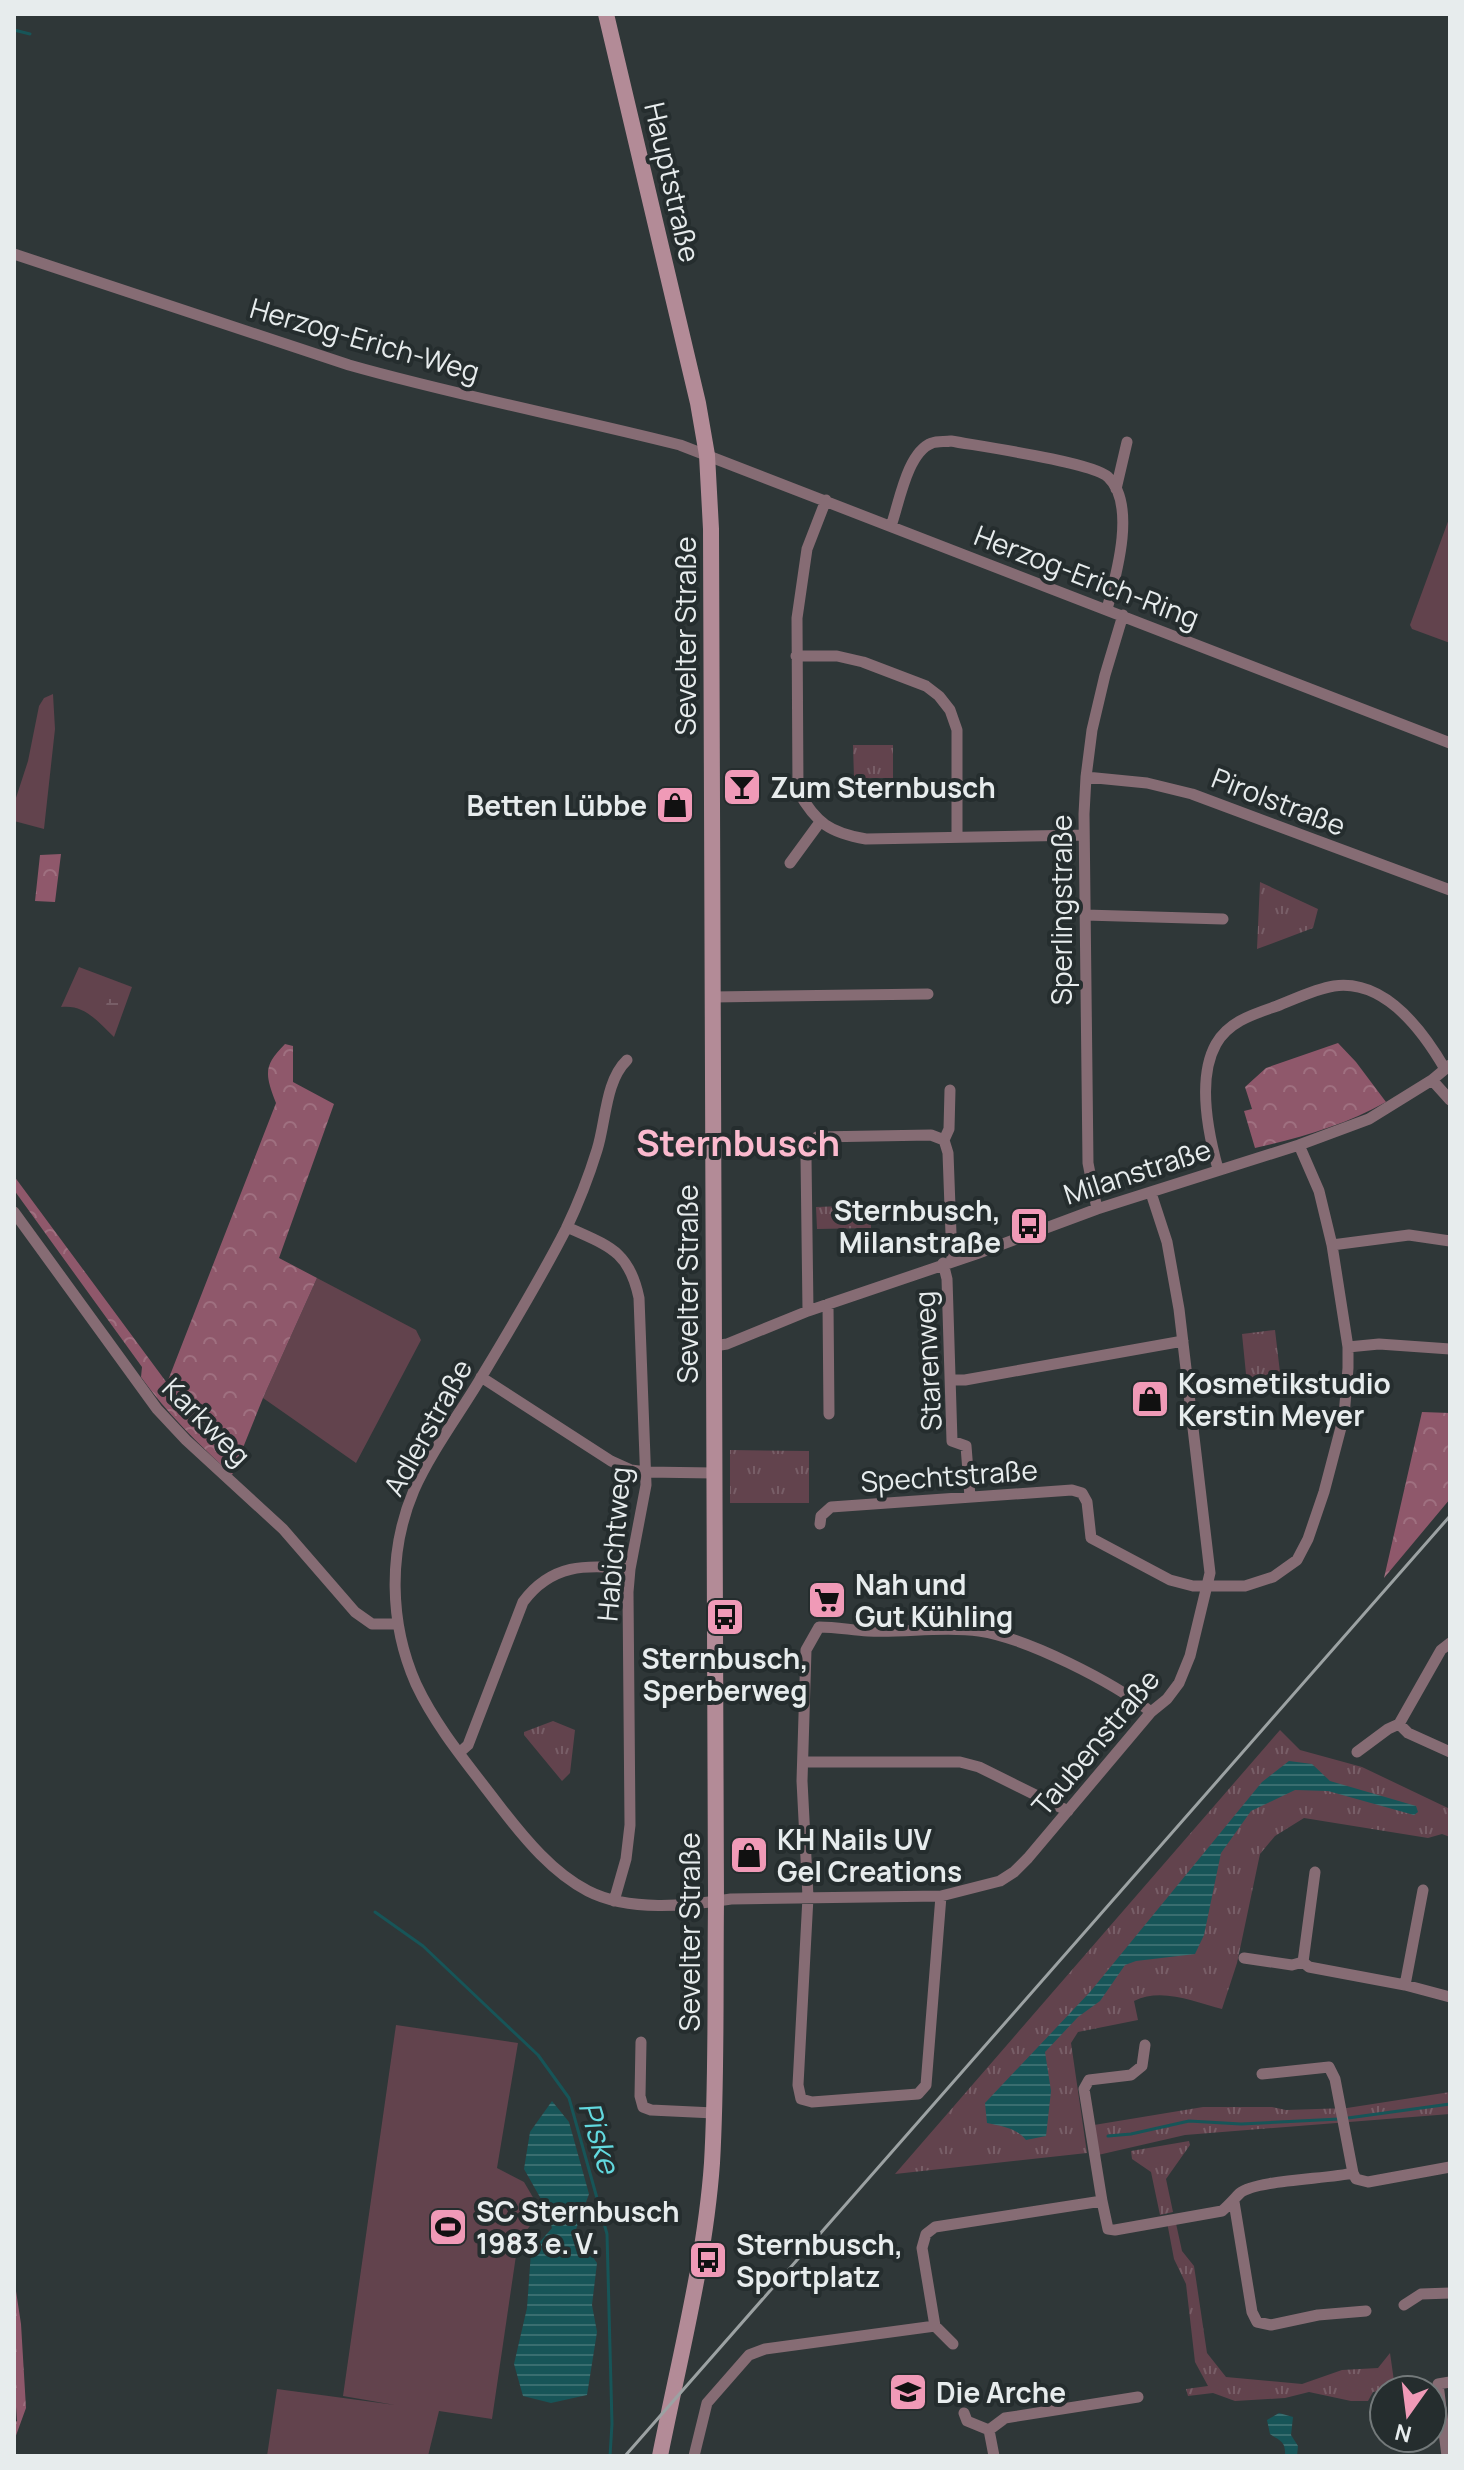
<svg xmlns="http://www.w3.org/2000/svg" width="1464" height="2470" font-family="Manrope,sans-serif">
  <defs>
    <pattern id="forest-crowns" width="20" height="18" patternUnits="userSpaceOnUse" patternTransform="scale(2)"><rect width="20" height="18" fill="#8f586b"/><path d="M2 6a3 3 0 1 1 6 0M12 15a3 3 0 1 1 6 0" fill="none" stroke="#9f7080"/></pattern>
    <pattern id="wetland-marsh" width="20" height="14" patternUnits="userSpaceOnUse" patternTransform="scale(2)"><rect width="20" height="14" fill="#62434d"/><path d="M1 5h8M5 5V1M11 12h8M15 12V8" fill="none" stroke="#785e67"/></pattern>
    <pattern id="park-tufts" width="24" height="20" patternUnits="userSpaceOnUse" patternTransform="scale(2)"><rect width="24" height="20" fill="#62434d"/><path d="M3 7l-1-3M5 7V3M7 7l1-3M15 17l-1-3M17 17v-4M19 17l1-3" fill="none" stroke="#785e67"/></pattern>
    <pattern id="water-rules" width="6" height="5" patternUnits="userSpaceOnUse" patternTransform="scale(2)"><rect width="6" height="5" fill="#175558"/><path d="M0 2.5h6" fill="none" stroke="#396e70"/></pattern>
  </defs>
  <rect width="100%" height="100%" fill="#2f3738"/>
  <path fill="#62434d" d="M1450,516V643L1412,629L1410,625Z
    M53,694L55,729L44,829L14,821V804L28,761L39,706L44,698Z
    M79,967L132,987L114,1037C98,1022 85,1004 61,1007Z
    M317,1278L416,1330L421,1340L356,1463L263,1398Z
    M396,2025L518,2043L497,2168L524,2182L541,2211L518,2242L492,2419L439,2411L428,2456H267L277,2389L395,2405L343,2396Z"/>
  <path fill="url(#forest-crowns)" d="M61,854L55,902L35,901L40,855Z
    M1338,1043L1356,1062L1386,1102C1345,1125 1300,1138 1255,1148L1244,1111L1252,1109L1245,1087L1266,1068Z
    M285,1044L293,1046V1082L334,1104L279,1258L317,1278L263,1398L232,1475C199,1444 167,1414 141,1377L142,1367L14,1190V1176L167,1383L276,1103C265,1074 263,1066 285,1044Z
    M1422,1412L1450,1413V1499L1384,1578Z
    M14,2278L21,2324L26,2408L14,2441V2423L17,2421L14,2378Z"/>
  <path fill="url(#wetland-marsh)" d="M108,999H115L120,1003L121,1011L116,1022L107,1021L103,1015Z"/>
  <path fill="url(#park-tufts)" d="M853,745H893V778H854Z
    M1260,882L1318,909L1313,928L1257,949Z
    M871,1205V1228L817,1229L816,1207Z
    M1275,1330L1281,1381L1247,1384L1242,1334Z
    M730,1450L809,1451V1503H730Z
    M553,1721L575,1730L570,1773L562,1781L524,1735V1732Z
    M1280,1730L1300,1750L1362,1767L1450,1809V1837L1442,1834L1428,1838L1304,1818L1275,1836L1260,1854L1237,1963L1222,2009C1194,2002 1162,1987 1134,2001L1138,2020L1078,2032L1071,2043L1087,2153L895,2174Z
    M1450,2092V2114L1185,2135L1098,2155L1094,2125L1203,2107H1272L1286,2110L1347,2108Z
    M1189,2141L1190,2145L1166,2179L1173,2212L1160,2215L1151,2172L1132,2159L1131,2151Z
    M1175,2219L1182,2251L1194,2266L1207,2353L1226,2377L1302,2384L1342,2370L1378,2368L1390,2353L1395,2388L1373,2392L1368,2401H1351L1309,2392L1285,2398L1235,2401L1213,2393L1188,2396L1186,2389L1208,2386L1195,2362L1186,2284L1174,2259L1167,2222Z"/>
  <path fill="url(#water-rules)" d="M1289,1761L1312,1764L1330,1781L1416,1806L1418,1812L1414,1815L1328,1791L1295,1790L1251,1811L1221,1853L1204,1935L1195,1954L1136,1961L1125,1965L1100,2001L1078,2017L1045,2052L1051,2091L1046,2136L1026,2140C1017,2128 1001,2126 987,2123L985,2103L1090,1992L1262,1782Z
    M552,2101L569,2122L589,2194L575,2232L597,2263L592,2305L597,2332L587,2395L551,2403L523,2396L514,2364L527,2308L531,2252L552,2228L541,2199L524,2169L530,2132Z
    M1279,2413L1293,2417L1291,2435L1298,2446L1297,2456H1285C1286,2441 1280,2441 1270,2434L1267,2420Z"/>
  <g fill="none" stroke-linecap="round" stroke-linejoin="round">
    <path stroke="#175558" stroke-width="3" d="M14,30L30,34
      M375,1912L423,1946L538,2055L569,2098L607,2234L612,2424L610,2456
      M1348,2118L1450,2104
      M1108,2136L1131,2134L1189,2121L1241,2124L1339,2119"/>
    <path stroke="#866c74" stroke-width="11" d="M14,254L349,365C458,396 570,417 680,445L1450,743
      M1116,489L1127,442
      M826,500L807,549L797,618L798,791C816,823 830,833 866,839L1084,835
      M891,526C899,504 907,452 932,443C937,441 945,442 951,441C978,446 1093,462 1108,477C1137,504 1116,576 1107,609
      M796,656H837L863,662L926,686L939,696L950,710L957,730V836
      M1086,777L1147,783L1192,794L1450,890
      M790,863L820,822
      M1085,915L1223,919
      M713,997L928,994
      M627,1060C605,1081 606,1122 597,1150C589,1176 578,1204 566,1229C540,1280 509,1331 479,1381C458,1416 431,1452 414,1490C388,1551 389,1623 416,1684C437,1729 471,1768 501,1808C525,1839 553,1873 588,1891C629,1912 687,1906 731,1899L941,1896L1000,1881L1014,1872L1028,1858L1151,1712L1167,1699L1179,1683L1190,1656L1210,1573L1179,1309L1167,1242L1151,1193
      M1432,1080L1450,1100
      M944,1140L949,1129L950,1090
      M1218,1169C1208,1133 1197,1078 1216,1044C1229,1021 1254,1014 1277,1006C1295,999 1315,989 1334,986C1385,979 1423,1031 1445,1069
      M1097,1209L1088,1163L1084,814L1086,777L1092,730L1105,675L1123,615
      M14,1212L157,1409L186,1440L283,1529L355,1612L372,1624H398
      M567,1227C608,1246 629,1250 639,1298L646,1485L630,1569L628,1592L630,1825L626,1859L614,1901
      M1332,1245L1409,1235L1450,1241
      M943,1263L947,1279L952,1441L966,1446L970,1497
      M828,1304L829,1414
      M808,1311L806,1157L809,1146L817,1137L931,1135L944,1140L948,1153L952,1261
      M714,1346L727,1344L808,1311L976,1254L1097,1209L1299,1145L1369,1119L1432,1080L1450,1065
      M1348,1347L1379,1344L1450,1349
      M481,1377L611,1461L631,1470L646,1472L714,1473
      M952,1380H965L1183,1341
      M820,1524L821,1516L831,1507L1072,1490L1082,1493L1087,1502L1091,1538L1170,1580L1193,1586H1245L1273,1577L1297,1560L1308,1539L1324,1492L1344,1416L1348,1368V1347L1332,1245L1319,1191L1299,1145
      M1450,1643L1441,1650L1399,1724L1408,1733L1450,1752
      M1357,1752L1388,1729L1399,1724
      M459,1753L468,1745L523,1602C551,1564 586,1564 630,1569
      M803,1762H960L979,1767L1068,1811
      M1315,1872L1303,1962L1309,1967L1405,1985L1450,1997
      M941,1896L926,2085L918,2094L812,2102L801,2099L798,2085L808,1897L802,1781L806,1650L819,1627C836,1627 851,1630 868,1631C904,1633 943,1626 979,1631C1027,1638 1113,1682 1151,1712
      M1244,1958L1292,1965L1303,1962
      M1405,1985L1423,1890
      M641,2042L640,2096L643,2107L651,2110L714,2113
      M1262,2074L1329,2067L1335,2079L1353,2173L1356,2179L1368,2182L1450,2167
      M1102,2201L1084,2089L1089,2080L1131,2075L1142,2066L1145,2045
      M1234,2202L1252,2312L1257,2322L1271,2325L1318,2315L1366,2311
      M1404,2305L1421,2294L1450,2293
      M953,2344L935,2326L922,2248L926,2234L935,2227L1102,2201L1108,2229L1115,2230L1222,2211C1229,2205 1234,2199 1240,2193C1256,2180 1328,2179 1353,2173
      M964,2413L967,2421L989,2430L994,2456
      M989,2430L1005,2418L1138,2397
      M694,2456L707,2403L749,2355L765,2349L935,2326
      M1447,2456L1438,2384L1450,2382"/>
    <path stroke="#b38b97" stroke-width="16" d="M606,14L698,403L707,455L711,529L716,1902C715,1988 717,2076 712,2163C705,2261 679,2360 660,2456"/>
    <path stroke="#9ca2a3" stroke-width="3" d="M625,2456L1450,1516"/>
  </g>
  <defs>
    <g id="bar-square" transform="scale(2)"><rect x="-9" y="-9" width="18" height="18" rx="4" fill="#f09ab7" stroke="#252d2e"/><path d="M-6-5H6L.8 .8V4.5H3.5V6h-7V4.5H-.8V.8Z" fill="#111"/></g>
    <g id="shop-square" transform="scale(2)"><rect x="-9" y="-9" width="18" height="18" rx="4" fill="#f09ab7" stroke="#252d2e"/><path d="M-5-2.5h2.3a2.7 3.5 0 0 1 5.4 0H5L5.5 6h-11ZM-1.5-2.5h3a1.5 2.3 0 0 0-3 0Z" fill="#111"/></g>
    <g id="bus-square" transform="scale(2)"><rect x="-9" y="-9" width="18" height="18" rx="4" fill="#f09ab7" stroke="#252d2e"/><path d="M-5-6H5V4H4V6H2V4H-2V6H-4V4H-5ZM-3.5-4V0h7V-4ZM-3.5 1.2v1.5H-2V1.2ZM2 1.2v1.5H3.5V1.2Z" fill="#111"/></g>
    <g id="supermarket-square" transform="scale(2)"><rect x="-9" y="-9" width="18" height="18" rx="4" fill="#f09ab7" stroke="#252d2e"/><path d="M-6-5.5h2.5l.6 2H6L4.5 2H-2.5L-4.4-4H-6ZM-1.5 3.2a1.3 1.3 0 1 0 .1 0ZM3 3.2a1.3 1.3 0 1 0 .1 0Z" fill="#111"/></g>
    <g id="stadium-square" transform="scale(2)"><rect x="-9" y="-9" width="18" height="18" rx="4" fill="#f09ab7" stroke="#252d2e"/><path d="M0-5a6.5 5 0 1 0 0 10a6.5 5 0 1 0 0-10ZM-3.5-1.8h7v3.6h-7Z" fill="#111"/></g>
    <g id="school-square" transform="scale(2)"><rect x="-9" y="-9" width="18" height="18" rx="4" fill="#f09ab7" stroke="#252d2e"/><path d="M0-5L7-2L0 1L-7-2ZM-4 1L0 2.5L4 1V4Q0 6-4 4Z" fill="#111"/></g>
  </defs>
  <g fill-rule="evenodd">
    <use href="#bar-square" x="742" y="787"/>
    <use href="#shop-square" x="675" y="805"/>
    <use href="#bus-square" x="1029" y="1226"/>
    <use href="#shop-square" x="1150" y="1399"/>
    <use href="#supermarket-square" x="827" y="1600"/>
    <use href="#bus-square" x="725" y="1617"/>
    <use href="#shop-square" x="749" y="1855"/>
    <use href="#stadium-square" x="448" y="2227"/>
    <use href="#bus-square" x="708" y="2260"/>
    <use href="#school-square" x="908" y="2392"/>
  </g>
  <g text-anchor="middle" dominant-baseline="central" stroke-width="8" stroke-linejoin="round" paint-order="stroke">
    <g font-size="28" fill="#e7eced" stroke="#252d2e">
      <text transform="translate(673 182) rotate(77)">Hauptstraße</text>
      <text transform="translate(365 339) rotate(16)">Herzog-Erich-Weg</text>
      <text transform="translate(1087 576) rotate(21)">Herzog-Erich-Ring</text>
      <text transform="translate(685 636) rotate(-90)">Sevelter Straße</text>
      <text transform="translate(1279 801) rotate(21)">Pirolstraße</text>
      <text transform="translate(1061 910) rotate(-90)">Sperlingstraße</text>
      <text transform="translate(1137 1171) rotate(-18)">Milanstraße</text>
      <text transform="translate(687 1284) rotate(-90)">Sevelter Straße</text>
      <text transform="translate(927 1361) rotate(-93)">Starenweg</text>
      <text transform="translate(207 1421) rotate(45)">Karkweg</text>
      <text transform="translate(427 1427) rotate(-61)">Adlerstraße</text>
      <text transform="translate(949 1475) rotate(-4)">Spechtstraße</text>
      <text transform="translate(613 1544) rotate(-85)">Habichtweg</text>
      <text transform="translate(1095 1742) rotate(-50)">Taubenstraße</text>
      <text transform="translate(689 1932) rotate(-90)">Sevelter Straße</text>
    </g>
    <g font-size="28" font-weight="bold" fill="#e7eced" stroke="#252d2e" text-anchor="start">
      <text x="770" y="787">Zum Sternbusch</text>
      <text x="647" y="805" text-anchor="end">Betten Lübbe</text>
      <text x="1001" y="1210" text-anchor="end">Sternbusch,<tspan x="1001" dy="32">Milanstraße</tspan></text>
      <text x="1178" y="1383">Kosmetikstudio<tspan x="1178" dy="32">Kerstin Meyer</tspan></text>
      <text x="855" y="1584">Nah und<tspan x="855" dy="32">Gut Kühling</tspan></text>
      <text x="725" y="1658" text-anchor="middle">Sternbusch,<tspan x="725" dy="32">Sperberweg</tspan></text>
      <text x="777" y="1839">KH Nails UV<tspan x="777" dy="32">Gel Creations</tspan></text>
      <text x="476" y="2211">SC Sternbusch<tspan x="476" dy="32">1983 e. V.</tspan></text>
      <text x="736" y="2244">Sternbusch,<tspan x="736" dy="32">Sportplatz</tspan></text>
      <text x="936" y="2392">Die Arche</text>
    </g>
    <g font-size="30" font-style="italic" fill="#62d9df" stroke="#252d2e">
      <text transform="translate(600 2137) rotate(73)">Piske</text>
    </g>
    <g font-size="36" font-weight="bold" fill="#fbbace" stroke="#252d2e">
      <text x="738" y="1142">Sternbusch</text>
    </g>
  </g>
  <rect width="1464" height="2470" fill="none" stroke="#e7eced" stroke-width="32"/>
  <g transform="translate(1408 2414) rotate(194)"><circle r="38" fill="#252d2e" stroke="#73797a" stroke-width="2"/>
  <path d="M0-6L14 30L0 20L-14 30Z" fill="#f09ab7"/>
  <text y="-12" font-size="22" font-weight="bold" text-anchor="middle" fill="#e7eced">N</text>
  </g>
</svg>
